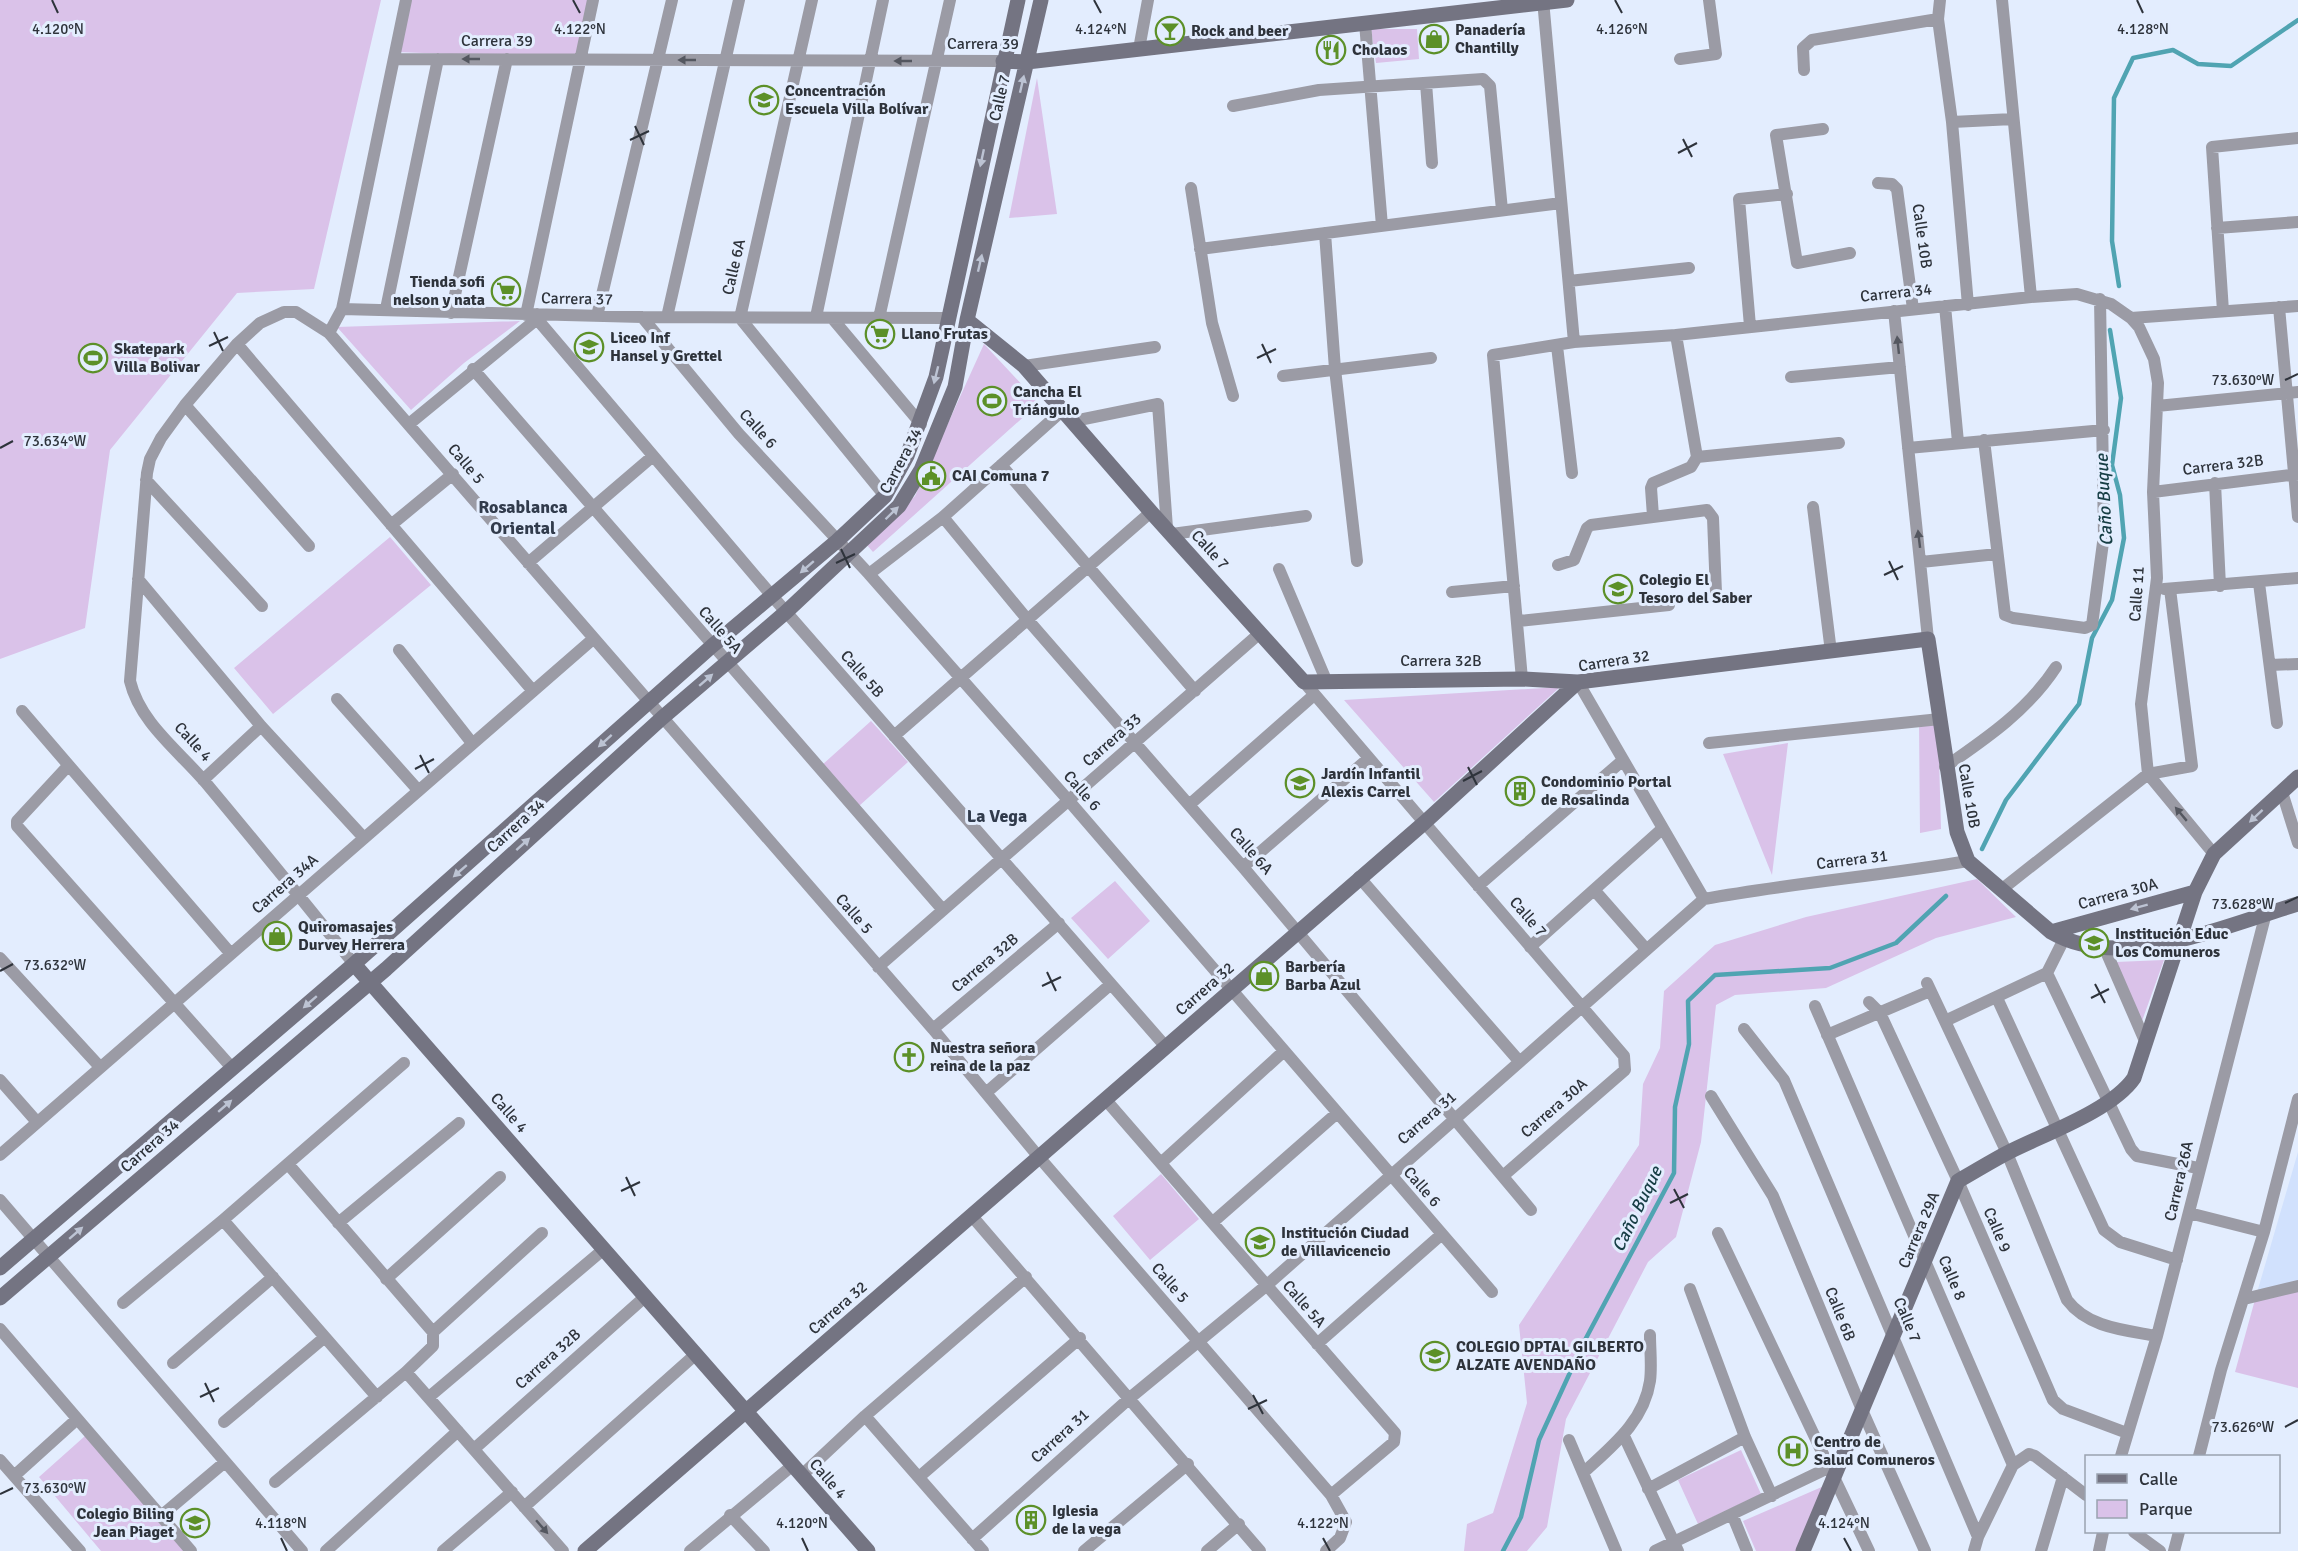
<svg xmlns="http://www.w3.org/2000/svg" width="2298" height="1551" font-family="Signika,sans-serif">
  <rect width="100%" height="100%" fill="#e3edfe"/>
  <path fill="#d1e1fd" d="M2298,1152V1284L2256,1296Z"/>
  <path fill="#dac2e9" d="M0,0H381L314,289L237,293L110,450L85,628L0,659Z
    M409,0H591L578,59L397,52Z
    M1371,29H1417L1419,59L1376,63Z
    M1037,78L1057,214L1009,218Z
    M520,321L464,363L411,410L337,327Z
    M984,344L1039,403L873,552L866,544L915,496Z
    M390,537L431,585L273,714L234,668Z
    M1560,687L1434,802L1344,700Z
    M871,721L908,762L859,806L822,765Z
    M1919,721H1938L1941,829L1920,833Z
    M1788,743L1772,875L1723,754Z
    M1977,879L2016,917L1936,938L1826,988L1735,995L1716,1005L1701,1142L1676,1237L1648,1262L1566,1419L1547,1527L1527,1551H1464L1467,1524L1493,1513L1527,1403L1519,1325L1639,1145L1643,1084L1660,1048L1664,991L1715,945L1806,917Z
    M1115,881L1150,921L1108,959L1071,918Z
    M2164,960L2142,1021L2116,962Z
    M1161,1174L1199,1219L1150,1260L1113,1216Z
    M2298,1284V1388L2235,1372L2256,1296Z
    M85,1436L185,1551H101L39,1477Z
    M1741,1450L1761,1494L1698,1524L1678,1480Z
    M1824,1486L1796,1551H1756L1743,1521Z"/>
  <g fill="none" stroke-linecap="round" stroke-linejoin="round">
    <path stroke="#50a4b2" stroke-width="4.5" d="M2119,286L2112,241L2114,98L2133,58L2173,50L2198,64L2231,66L2298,20
      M1982,849L2006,800L2079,704L2092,638L2112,600L2124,538L2120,495L2112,465L2121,398L2110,330
      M1503,1551L1521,1517L1539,1440L1585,1340L1674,1173L1675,1107L1689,1044L1688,1001L1715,975L1830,968L1896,943L1946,896"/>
    <path stroke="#9b9ba5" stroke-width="12" d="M812,0L740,318L885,496
      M1543,0L1574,342
      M1940,0L1938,19L1952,122L1968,305
      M2002,0L2031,297
      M1365,23L1382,226
      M1139,49L1148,0
      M395,59L1003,61
      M1680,59L1716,54L1709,0
      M1804,70L1803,48L1812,40L1938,19
      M1426,83L1432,163
      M1233,106L1319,90L1483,79L1490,86L1502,210
      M1952,122L2013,119
      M1823,129L1776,135L1797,263L1850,253
      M1878,183L1892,184L1897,189L1913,309
      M1191,188L1212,323L1233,396
      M2217,228L2298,222
      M1325,233L1335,369L1357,561
      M1200,249L1561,203
      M1569,281L1689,268
      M1945,306L1958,442
      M2279,307L2298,517
      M342,309L406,0
      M386,309L438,59
      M1894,311L1928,639
      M2223,311L2212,147L2298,138
      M451,313L507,59
      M526,315L593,0
      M597,316L672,0
      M642,317L739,434L869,574L1069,801L1492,1292
      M667,317L739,0
      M816,317L883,0
      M832,318L921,424
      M879,318L950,0
      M2131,318L2298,306
      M537,319L773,597L1166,1047
      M1750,326L1739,199L1787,194
      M329,333L933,1029L1038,1156L1331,1495L1346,1522L1340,1538L1326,1551
      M1676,335L1697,457
      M237,344L533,691
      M1557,346L1572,473
      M1024,366L1155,347
      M473,369L943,910
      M1283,376L1431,358
      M1791,377L1900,367
      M185,405L309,546
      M2157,406L2298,392
      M1074,421L1158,404L1167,528
      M409,424L537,319V314
      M1984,440L2005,615L2013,618L2085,628L2092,625L2104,535L2100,299
      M1908,448L2104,430
      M1697,457L1839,443
      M1001,465L1195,691
      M146,480L262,606
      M2215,483L2220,586
      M2153,492L2298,474
      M1813,507L1831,652
      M1653,516L1651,488L1653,483L1691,467L1697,457
      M943,517L1027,619L1243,867L1531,1210
      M391,525L453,474
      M1172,534L1306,516
      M1921,562L1997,554
      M528,563L653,456
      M1558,565L1574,560L1587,528L1591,525L1707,510L1713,518L1716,593
      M1279,569L1326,680
      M869,574L943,517L1063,410
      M138,579L261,726L364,838
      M2259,583L2277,723
      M2164,589L2298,578
      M1452,592L1514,586
      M1519,621L1669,605
      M399,650L472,743
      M2270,665L2298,664
      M1522,679L1493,355L1574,342L1676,335L2031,297L2077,294L2111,304L2131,318L2139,327L2154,359L2158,383L2153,492L2157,578L2141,704L2148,774L2214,854
      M1304,682L1624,1056L1625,1070L1503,1176
      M1578,682L1704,899
      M337,699L418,790
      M22,711L231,954
      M894,736L1151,512
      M1709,743L1940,719
      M68,766L17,821V826L233,1069
      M1945,767C1987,738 2028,710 2056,667
      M203,780L261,726
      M2282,792L2298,843
      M1189,805L1314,695
      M1243,867L1369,758
      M1359,877L1519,1061
      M1478,886L1622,761
      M2001,890L2148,774L2192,766L2170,589
      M1596,892L1646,949
      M2064,939L2047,973L2131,1149L2137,1156L2198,1168
      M1530,947L1662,829
      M2105,949L2145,1041
      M0,958L100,1067
      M354,964C305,903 256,843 206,783C179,751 140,723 130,681L147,473L150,459L161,438L185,405L237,344L260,323L284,312H296L329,333L342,309L642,317L948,318
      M878,967L1260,633
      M1927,983L2007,1153L2067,1300C2088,1328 2125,1330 2157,1336
      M1997,998L2104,1230L2120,1242L2177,1260
      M1869,1002L1880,1013L1958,1181L2053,1400L2063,1409L2127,1433
      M1815,1006L2013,1465
      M1945,1021L2047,973
      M933,1029L1059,923
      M1744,1029L1784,1080L1978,1537
      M1827,1035L1930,991
      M0,1080L37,1122
      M987,1092L1111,984
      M1711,1096L1773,1196L1862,1410L1925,1551
      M1105,1099L1395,1433L1394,1442L1331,1495
      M0,1155L593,639
      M1161,1163L1283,1052
      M0,1200L302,1551
      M2189,1213L2264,1232
      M971,1215L1260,1551
      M223,1220L377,1397
      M1213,1222L1336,1114
      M338,1223L459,1123
      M1718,1233L1869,1551
      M386,1279L500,1177
      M1690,1289L1745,1437L1772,1496
      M2244,1299L2298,1286
      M123,1303L223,1220L404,1063
      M0,1329L191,1551
      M433,1332L542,1233
      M1317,1344L1442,1234
      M173,1363L273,1277
      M406,1372L563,1551
      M429,1397L604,1249
      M865,1416L983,1551
      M224,1422L325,1337
      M1624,1436L1678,1551
      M1569,1440L1616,1551
      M474,1449L646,1296
      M2121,1456L2157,1336L2266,913
      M2199,1456L2221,1370L2264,1232L2298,1099
      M0,1460L80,1551
      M1583,1473C1611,1447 1644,1422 1650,1381C1652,1366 1650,1350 1650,1335
      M14,1476L76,1420
      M801,1476L865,1416L1026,1277
      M919,1477L1080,1338
      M275,1482L406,1372L433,1346V1332L288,1164
      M1648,1489L1745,1437
      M524,1507L696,1354
      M1732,1514L1747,1551
      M730,1515L764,1551
      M161,1516L225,1462
      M2134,1532L2160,1551
      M972,1539L1131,1397L1267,1285L1704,899C1791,883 1880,876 1968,861
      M326,1551L458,1431
      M443,1551L512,1492
      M690,1551L793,1465
      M1084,1551L1188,1464
      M1207,1551L1239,1524
      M1655,1551L1830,1467
      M1974,1551L1978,1537L2013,1465L2029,1454L2035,1456L2086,1495
      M2041,1551L2063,1477
      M2099,1551L2103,1532
      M2174,1551L2179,1532"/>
    <path stroke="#747482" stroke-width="15" d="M1003,61L1027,62L1567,0
      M967,320L1024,366L1151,512L1304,682L1522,679L1578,682L1928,639L1957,832L1968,861L2051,932C2121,973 2226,925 2298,904
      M2051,932L2195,892
      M354,964L868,1551
      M0,1268L354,964L712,646L837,541L885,496L907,456L936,377L1018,0
      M0,1298L386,969L662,718L786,612L899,506L921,470L955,387L967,320L1041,0
      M585,1551L1424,823L1578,682
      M1803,1551L1958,1181C1976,1171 1993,1160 2011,1151C2047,1133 2112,1110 2134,1078L2195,892L2214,854L2298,777"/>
  </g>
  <defs><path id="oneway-solid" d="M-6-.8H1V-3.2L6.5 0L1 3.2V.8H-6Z" transform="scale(1.5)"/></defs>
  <g fill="#545760">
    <use href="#oneway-solid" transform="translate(471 59) rotate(-180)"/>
    <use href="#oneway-solid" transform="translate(687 60) rotate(-180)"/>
    <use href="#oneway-solid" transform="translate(903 61) rotate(-180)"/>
    <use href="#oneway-solid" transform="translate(1898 345) rotate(-96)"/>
    <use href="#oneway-solid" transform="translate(1919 539) rotate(-97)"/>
    <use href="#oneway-solid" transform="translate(2181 814) rotate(-130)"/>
    <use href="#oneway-solid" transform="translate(542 1527) rotate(49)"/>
  </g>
  <g fill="#bcc3d3">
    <use href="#oneway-solid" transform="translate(1022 84) rotate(-77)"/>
    <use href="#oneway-solid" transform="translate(982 158) rotate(102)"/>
    <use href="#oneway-solid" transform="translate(980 263) rotate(-77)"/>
    <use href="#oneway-solid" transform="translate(936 375) rotate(104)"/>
    <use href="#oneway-solid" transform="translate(892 513) rotate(-44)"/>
    <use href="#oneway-solid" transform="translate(807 567) rotate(139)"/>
    <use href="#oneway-solid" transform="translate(706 680) rotate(-41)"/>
    <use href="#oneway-solid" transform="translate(605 741) rotate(138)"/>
    <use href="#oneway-solid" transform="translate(2256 816) rotate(137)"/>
    <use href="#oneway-solid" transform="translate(523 844) rotate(-42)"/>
    <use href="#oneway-solid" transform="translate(460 871) rotate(139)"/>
    <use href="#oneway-solid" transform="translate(2139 907) rotate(165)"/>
    <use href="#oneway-solid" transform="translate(310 1002) rotate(139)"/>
    <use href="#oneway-solid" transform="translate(225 1106) rotate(-41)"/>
    <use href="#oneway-solid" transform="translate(76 1233) rotate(-41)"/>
  </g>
  <path fill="none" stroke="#2e333b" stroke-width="2" d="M52,0L58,13M573,0L580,13M1094,0L1101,13M1615,0L1622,13M2137,0L2143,13M635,126L644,145M1683,139L1692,157M630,140L649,131M1678,153L1697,143M214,332L223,351M1262,344L1271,363M209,346L228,337M1257,358L1276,349M2285,380L2298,374M0,448L13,441M841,549L850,568M1889,561L1898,580M836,563L855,554M1884,575L1903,566M420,755L429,773M1468,767L1477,785M415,769L434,759M1463,781L1482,771M2285,903L2298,897M0,971L13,964M1047,972L1056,991M2095,984L2105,1003M1042,986L1061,977M2091,998L2109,989M626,1177L635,1196M1674,1189L1684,1208M621,1191L640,1182M1670,1203L1688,1194M205,1383L214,1402M1253,1395L1263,1414M200,1397L219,1388M1248,1409L1267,1400M2285,1427L2298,1420M0,1494L13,1488M281,1538L287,1551M802,1538L808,1551M1323,1538L1330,1551M1844,1538L1851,1551"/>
  <defs>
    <g id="bar-ring" transform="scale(1.5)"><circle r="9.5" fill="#e3edfe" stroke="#5c9028" stroke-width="1.5"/><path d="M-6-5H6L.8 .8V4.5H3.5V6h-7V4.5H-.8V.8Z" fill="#5c9028"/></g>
    <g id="shop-ring" transform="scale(1.5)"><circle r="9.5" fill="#e3edfe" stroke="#5c9028" stroke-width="1.5"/><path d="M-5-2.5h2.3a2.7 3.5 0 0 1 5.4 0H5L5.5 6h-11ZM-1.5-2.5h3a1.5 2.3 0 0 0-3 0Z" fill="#5c9028"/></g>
    <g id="restaurant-ring" transform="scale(1.5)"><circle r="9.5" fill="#e3edfe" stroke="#5c9028" stroke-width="1.5"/><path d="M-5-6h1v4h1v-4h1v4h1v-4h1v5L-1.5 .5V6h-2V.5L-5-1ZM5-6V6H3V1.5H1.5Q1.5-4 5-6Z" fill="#5c9028"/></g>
    <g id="school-ring" transform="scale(1.5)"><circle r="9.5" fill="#e3edfe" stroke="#5c9028" stroke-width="1.5"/><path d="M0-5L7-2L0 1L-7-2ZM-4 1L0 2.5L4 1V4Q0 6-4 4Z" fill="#5c9028"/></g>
    <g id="supermarket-ring" transform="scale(1.5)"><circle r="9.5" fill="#e3edfe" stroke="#5c9028" stroke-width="1.5"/><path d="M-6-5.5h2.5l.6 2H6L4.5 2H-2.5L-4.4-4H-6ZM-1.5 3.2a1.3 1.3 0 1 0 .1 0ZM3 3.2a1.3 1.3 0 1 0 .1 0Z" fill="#5c9028"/></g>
    <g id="stadium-ring" transform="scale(1.5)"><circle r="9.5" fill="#e3edfe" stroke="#5c9028" stroke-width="1.5"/><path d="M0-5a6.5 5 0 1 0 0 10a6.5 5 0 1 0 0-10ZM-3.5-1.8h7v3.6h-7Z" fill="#5c9028"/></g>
    <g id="civic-ring" transform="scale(1.5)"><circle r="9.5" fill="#e3edfe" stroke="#5c9028" stroke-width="1.5"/><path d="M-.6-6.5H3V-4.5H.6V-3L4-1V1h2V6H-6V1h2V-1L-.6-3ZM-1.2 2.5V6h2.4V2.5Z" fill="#5c9028"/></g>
    <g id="building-ring" transform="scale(1.5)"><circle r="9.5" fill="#e3edfe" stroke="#5c9028" stroke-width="1.5"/><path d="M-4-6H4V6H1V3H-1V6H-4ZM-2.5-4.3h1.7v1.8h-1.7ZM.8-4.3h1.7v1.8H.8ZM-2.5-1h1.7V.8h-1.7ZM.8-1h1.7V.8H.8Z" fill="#5c9028"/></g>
    <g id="church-ring" transform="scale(1.5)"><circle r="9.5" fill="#e3edfe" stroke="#5c9028" stroke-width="1.5"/><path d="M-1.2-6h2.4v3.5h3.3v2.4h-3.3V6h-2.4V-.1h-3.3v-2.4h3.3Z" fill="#5c9028"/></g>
    <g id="hospital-ring" transform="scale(1.5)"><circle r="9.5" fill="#e3edfe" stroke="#5c9028" stroke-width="1.5"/><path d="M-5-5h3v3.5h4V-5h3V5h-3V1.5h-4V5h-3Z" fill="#5c9028"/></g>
  </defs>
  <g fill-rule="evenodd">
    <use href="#bar-ring" x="1170" y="31"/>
    <use href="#shop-ring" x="1434" y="39"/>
    <use href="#restaurant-ring" x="1331" y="50"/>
    <use href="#school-ring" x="764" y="100"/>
    <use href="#supermarket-ring" x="506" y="291"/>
    <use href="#supermarket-ring" x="880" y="334"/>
    <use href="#school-ring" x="589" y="347"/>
    <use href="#stadium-ring" x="93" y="358"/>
    <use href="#stadium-ring" x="992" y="401"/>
    <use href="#civic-ring" x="931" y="476"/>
    <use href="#school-ring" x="1618" y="589"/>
    <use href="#school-ring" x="1300" y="783"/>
    <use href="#building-ring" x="1520" y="791"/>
    <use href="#shop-ring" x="277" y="936"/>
    <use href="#school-ring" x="2094" y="943"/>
    <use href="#shop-ring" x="1264" y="976"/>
    <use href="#church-ring" x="909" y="1057"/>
    <use href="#school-ring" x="1260" y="1242"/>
    <use href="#school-ring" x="1435" y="1356"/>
    <use href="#hospital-ring" x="1793" y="1451"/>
    <use href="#building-ring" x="1031" y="1520"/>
    <use href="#school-ring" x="195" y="1523"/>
  </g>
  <g text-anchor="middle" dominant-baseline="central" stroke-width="6" stroke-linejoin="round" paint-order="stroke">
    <g font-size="16" font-weight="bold" fill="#2e333b" stroke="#e3edfe" text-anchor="start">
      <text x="1455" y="30">Panadería<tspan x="1455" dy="18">Chantilly</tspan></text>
      <text x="1191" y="31">Rock and beer</text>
      <text x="1352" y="50">Cholaos</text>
      <text x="785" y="91">Concentración<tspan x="785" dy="18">Escuela Villa Bolívar</tspan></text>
      <text x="485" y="282" text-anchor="end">Tienda sofi<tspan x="485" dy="18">nelson y nata</tspan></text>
      <text x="901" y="334">Llano Frutas</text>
      <text x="610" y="338">Liceo Inf<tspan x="610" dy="18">Hansel y Grettel</tspan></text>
      <text x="114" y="349">Skatepark<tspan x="114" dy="18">Villa Bolivar</tspan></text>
      <text x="1013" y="392">Cancha El<tspan x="1013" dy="18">Triángulo</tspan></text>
      <text x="952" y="476">CAI Comuna 7</text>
      <text x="1639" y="580">Colegio El<tspan x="1639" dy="18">Tesoro del Saber</tspan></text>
      <text x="1321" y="774">Jardín Infantil<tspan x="1321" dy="18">Alexis Carrel</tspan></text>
      <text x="1541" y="782">Condominio Portal<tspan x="1541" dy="18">de Rosalinda</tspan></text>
      <text x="298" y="927">Quiromasajes<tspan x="298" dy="18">Durvey Herrera</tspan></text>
      <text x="2115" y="934">Institución Educ<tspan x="2115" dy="18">Los Comuneros</tspan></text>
      <text x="1285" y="967">Barbería<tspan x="1285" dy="18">Barba Azul</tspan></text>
      <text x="930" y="1048">Nuestra señora<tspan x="930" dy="18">reina de la paz</tspan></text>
      <text x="1281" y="1233">Institución Ciudad<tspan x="1281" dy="18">de Villavicencio</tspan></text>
      <text x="1456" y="1347">COLEGIO DPTAL GILBERTO<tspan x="1456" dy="18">ALZATE AVENDAÑO</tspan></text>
      <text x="1814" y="1442">Centro de<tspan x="1814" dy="18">Salud Comuneros</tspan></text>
      <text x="1052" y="1511">Iglesia<tspan x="1052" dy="18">de la vega</tspan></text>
      <text x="174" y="1514" text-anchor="end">Colegio Biling<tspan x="174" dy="18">Jean Piaget</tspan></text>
    </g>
    <g font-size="16" fill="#2e333b" stroke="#e3edfe">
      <text x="497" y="41">Carrera 39</text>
      <text x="983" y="44">Carrera 39</text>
      <text transform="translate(1000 98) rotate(-77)">Calle 7</text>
      <text transform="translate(1922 236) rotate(82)">Calle 10B</text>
      <text transform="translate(734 267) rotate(-77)">Calle 6A</text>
      <text transform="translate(1896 293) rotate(-6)">Carrera 34</text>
      <text transform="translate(577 299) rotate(1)">Carrera 37</text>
      <text transform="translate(758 429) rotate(48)">Calle 6</text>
      <text transform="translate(901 461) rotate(-62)">Carrera 34</text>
      <text transform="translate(466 464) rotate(50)">Calle 5</text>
      <text transform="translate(2223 465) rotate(-7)">Carrera 32B</text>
      <text transform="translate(1210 550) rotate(48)">Calle 7</text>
      <text transform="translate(2137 594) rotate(-86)">Calle 11</text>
      <text transform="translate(720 630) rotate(49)">Calle 5A</text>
      <text x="1441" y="661">Carrera 32B</text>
      <text transform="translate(1614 661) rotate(-9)">Carrera 32</text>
      <text transform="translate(862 674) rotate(49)">Calle 5B</text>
      <text transform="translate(1112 740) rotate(-41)">Carrera 33</text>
      <text transform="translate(193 742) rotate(48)">Calle 4</text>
      <text transform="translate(1082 791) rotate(49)">Calle 6</text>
      <text transform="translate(1969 796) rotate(80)">Calle 10B</text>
      <text transform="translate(516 826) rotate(-42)">Carrera 34</text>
      <text transform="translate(1251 851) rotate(49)">Calle 6A</text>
      <text transform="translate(1852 860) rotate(-7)">Carrera 31</text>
      <text transform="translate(285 884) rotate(-41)">Carrera 34A</text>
      <text transform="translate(2118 894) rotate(-15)">Carrera 30A</text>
      <text transform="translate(854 914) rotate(49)">Calle 5</text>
      <text transform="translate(1528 917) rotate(49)">Calle 7</text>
      <text transform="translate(985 963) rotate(-40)">Carrera 32B</text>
      <text transform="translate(1205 989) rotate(-41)">Carrera 32</text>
      <text transform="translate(1554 1108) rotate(-41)">Carrera 30A</text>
      <text transform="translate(509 1113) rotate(49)">Calle 4</text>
      <text transform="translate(1427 1118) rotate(-41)">Carrera 31</text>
      <text transform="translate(150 1146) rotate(-41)">Carrera 34</text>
      <text transform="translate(2179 1181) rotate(-77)">Carrera 26A</text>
      <text transform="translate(1422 1187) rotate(49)">Calle 6</text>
      <text transform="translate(1919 1230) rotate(-67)">Carrera 29A</text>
      <text transform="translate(1997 1230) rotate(67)">Calle 9</text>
      <text transform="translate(1952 1278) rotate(67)">Calle 8</text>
      <text transform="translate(1170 1283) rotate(49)">Calle 5</text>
      <text transform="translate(1304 1304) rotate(49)">Calle 5A</text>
      <text transform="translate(838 1308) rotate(-41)">Carrera 32</text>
      <text transform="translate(1840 1314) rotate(68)">Calle 6B</text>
      <text transform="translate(1907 1320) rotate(67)">Calle 7</text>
      <text transform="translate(548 1359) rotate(-42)">Carrera 32B</text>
      <text transform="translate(1060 1436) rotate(-42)">Carrera 31</text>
      <text transform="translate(828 1479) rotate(49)">Calle 4</text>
    </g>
    <g font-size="18" font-style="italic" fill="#173e45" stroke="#e3edfe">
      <text transform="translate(2104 500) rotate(-93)">Caño Buque</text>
      <text transform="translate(1637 1209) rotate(-64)">Caño Buque</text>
    </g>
    <g font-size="18" font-weight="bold" fill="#313b4c" stroke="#e3edfe">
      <text x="523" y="507">Rosablanca<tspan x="523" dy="21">Oriental</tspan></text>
      <text x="997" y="816">La Vega</text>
    </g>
  </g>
  <g font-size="15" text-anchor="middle" fill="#2e333b" stroke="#e3edfe" stroke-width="6" stroke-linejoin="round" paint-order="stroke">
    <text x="58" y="34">4.120°N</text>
    <text x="580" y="34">4.122°N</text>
    <text x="1101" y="34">4.124°N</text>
    <text x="1622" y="34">4.126°N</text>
    <text x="2143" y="34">4.128°N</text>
    <text x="2243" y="385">73.630°W</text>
    <text x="55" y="446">73.634°W</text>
    <text x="2243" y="909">73.628°W</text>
    <text x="55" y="970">73.632°W</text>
    <text x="2243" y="1432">73.626°W</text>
    <text x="55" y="1493">73.630°W</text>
    <text x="281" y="1528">4.118°N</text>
    <text x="802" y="1528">4.120°N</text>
    <text x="1323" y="1528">4.122°N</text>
    <text x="1844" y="1528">4.124°N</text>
  </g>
  <rect x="2085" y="1455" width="195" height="78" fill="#e3edfe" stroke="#9ba3b0" stroke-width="1.5"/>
  <rect x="2097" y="1474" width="30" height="9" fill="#747482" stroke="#9ba3b0" stroke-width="1.5"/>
  <text x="2139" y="1485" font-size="18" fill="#2e333b">Calle</text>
  <rect x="2097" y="1500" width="30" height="18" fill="#dac2e9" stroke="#9ba3b0" stroke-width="1.5"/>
  <text x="2139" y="1515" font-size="18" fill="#2e333b">Parque</text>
</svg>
